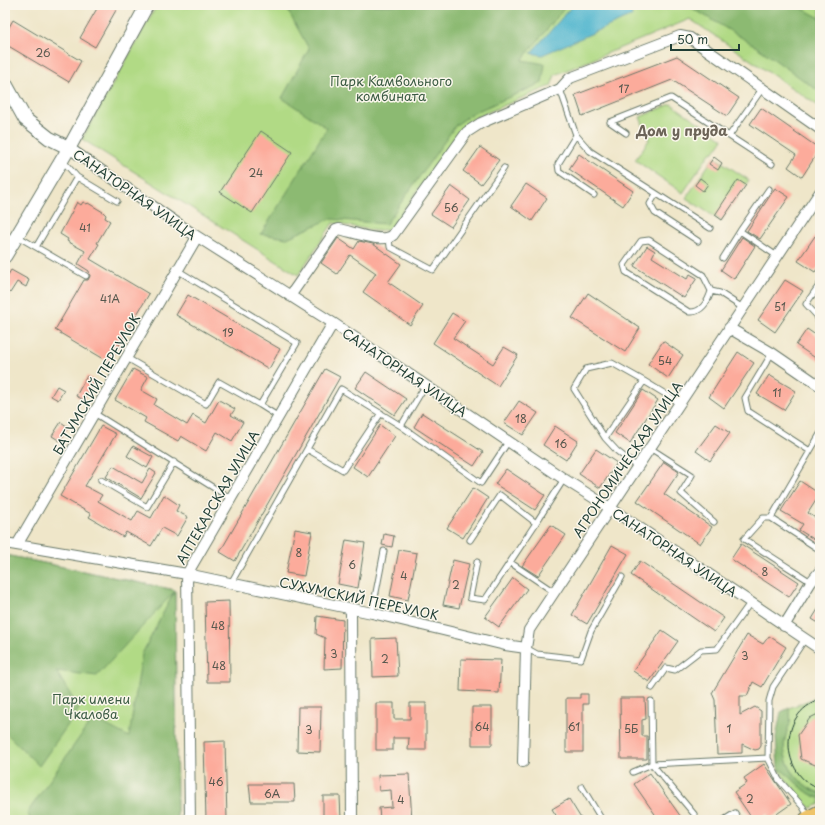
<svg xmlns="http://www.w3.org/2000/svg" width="825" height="825" font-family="'Playpen Sans',sans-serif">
  <rect width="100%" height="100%" fill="#fbf7ec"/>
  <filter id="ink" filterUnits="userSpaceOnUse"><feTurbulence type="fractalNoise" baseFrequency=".025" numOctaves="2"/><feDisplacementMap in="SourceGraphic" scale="8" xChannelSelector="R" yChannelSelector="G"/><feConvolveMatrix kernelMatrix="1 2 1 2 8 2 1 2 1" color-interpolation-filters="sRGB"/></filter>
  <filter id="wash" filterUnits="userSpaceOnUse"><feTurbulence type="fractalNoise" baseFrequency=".012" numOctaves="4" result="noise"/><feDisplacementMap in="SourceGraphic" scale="16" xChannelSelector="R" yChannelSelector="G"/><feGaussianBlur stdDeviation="0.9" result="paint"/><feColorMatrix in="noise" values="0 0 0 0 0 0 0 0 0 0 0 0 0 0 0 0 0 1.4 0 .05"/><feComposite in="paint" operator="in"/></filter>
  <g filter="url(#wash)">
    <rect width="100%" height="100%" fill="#efe6c9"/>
    <path fill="#b1da85" stroke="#688c5c" d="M157,5H820V107L690,19L555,75L551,86L476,117L465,124L390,229L376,231L333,223L298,275L82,139Z
      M671,104L723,139L714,152L710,153L683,193L635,160L649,140L640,117Z
      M714,157L749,180L721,221L686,198Z
      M5,555L175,590L177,820H5Z
      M820,696V793C799,786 780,762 785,739C788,723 792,726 789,708Z
      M778,768C793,776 804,795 820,798V804L811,808L808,806L785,779Z"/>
    <path fill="#8cba72" stroke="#567c53" d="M275,5H567L522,60L545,64L542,83L473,113L456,125L386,224L330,219L287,238L261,234L327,128L282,98L309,49L287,9Z
      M687,5H796L820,18V92L754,45Z
      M5,555L175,590L177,820H31L27,813L93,718L129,737L142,654L174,592L97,676L56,671L79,709L39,766L5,732Z
      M789,708C793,726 788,723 785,739C780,762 799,786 820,793V798C804,795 793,776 778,768L776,737L781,712Z"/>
    <path fill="#4fb5ce" stroke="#377981" d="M573,5H630L632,16L542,55L531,53Z"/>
    <g id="blocks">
      <path fill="#fcab9b" d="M99,5H119L95,47L80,38Z
        M13,20L81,61L69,82L5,44V34Z
        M677,56L739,98L727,116L672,80L582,116L575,95Z
        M761,108L820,149L802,177L788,167L796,155L750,124Z
        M261,131L292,152L252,213L220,192Z
        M480,147L499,160L481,184L463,171Z
        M579,154L633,191L623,206L569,169Z
        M714,157L722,163L718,170L709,164Z
        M700,178L708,184L703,191L695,185Z
        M738,180L746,185L722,220L715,215Z
        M526,184L547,198L532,221L511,206Z
        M451,186L470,200L451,227L431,214Z
        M775,188L789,197L760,239L747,231Z
        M77,202L81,205L83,202L87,204L88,203L103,212L106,215L105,218L110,221L97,243L99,244L90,259L149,294L109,362L55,330L84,280H88L90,276L89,271L78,264L85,251L67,241L68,239L60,234Z
        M815,236L820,239V265L815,272L798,261Z
        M742,237L755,246L734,279L721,270Z
        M338,238L354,249L359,241L373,244L401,264L388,282L423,306L410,325L363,292L376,273L350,255L337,274L321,263Z
        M647,246L655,251L652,257L687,279L690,274L697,278L684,298L634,266Z
        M11,270L29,280L26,287L17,282L10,293L5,290V280Z
        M785,280L803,291L775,332L758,320Z
        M588,293L640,328L625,352L572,318Z
        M188,295L280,349L269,369L176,315Z
        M452,313L465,321L453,338L493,364L504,347L518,355L498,386L433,343Z
        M807,329L820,338V361L796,345Z
        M663,341L683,355L668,378L648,364Z
        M738,352L754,363L724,408L709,397Z
        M133,369L148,377L141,390L157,399L154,405L187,425L193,415L206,423L219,400L235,409L231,415L243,422L232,441L217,432L206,451L181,436L178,441L144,422L146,418L115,400Z
        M325,369L340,377L235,561L220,552Z
        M366,372L406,399L395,415L355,388Z
        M769,375L796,391L784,410L757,394Z
        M87,376L95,381L84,400L76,396Z
        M57,386L64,390L58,400L51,396Z
        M643,390L658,400L630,443L615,433Z
        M519,401L538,413L523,435L504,423Z
        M422,413L483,452L474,466L414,427Z
        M61,422L68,427L60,441L52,436Z
        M716,424L730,433L710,461L696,451Z
        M380,425L395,436L368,477L353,467Z
        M101,426L116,434L85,486L102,495L98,501L132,521L138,511L151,518L164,495L179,505L176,511L188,517L177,536L162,528L151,546L126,532L123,537L89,517L91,514L60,496Z
        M555,426L578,441L566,460L543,445Z
        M133,446L153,457L147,468L127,456Z
        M596,449L617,463L600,488L579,474Z
        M664,462L679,472L664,494L712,527L700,544L637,501Z
        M113,466L142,483L150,469L156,473L141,498L106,477Z
        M506,469L545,495L535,510L495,484Z
        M800,481L820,494L808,513L820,521V543L799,530L803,524L781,511Z
        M473,488L488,498L463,538L447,528Z
        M551,525L566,535L538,576L522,566Z
        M295,529L312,532L304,576L286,573Z
        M384,534L394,536L392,547L382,545Z
        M346,540L365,543L358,588L338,584Z
        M741,544L799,582L789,597L731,559Z
        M612,545L628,554L587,624L572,615Z
        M399,550L417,553L408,600L390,596Z
        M453,560L469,564L459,608L443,605Z
        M640,561L724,618L714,632L631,575Z
        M513,578L527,589L499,627L485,617Z
        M229,601L230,682H207L205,602Z
        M820,606V624L812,619Z
        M317,616L343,620L342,668L324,669L325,638L316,634Z
        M662,630L678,641L649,682L633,671Z
        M747,635L763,644L769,636L786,647L762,687L753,682L747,696H740V715L755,707L761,711V746L759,749L755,750L742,744V753L717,754L715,700L712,693Z
        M396,638L398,676L373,677L372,639Z
        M461,659L501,660L499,693L460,691Z
        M580,694H588V704H583V752H566V698H580Z
        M620,698H645L646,719L642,720V736H647V759H621Z
        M376,703H394V719H410V703H426V750H408L409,738H393V750H376Z
        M298,707H321L320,752L297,751Z
        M472,707H492V745H472Z
        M820,713V767L801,759L798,735L810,718Z
        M225,741L227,820H206L204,742Z
        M764,764L791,804L771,818L767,814L758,820H753L734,792L747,783L744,778Z
        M650,773L681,817L676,820H659L634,784Z
        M409,774L412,820H380L379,808L392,807L391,790L379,791L378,775Z
        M249,784H294L295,802H251Z
        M323,796H340L341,820H323Z
        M569,799L582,820H559L552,809Z"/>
    </g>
  </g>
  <g filter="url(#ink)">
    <use href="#blocks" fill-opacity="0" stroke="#687868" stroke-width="1"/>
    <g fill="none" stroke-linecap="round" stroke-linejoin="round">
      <g stroke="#687868" stroke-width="7">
        <path id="service" d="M560,89L576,135L590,151L710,228
          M626,133L610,122L671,98L772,164
          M576,135L558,164L559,171L594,195
          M729,136L762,89
          M63,161L77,177
          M656,194L650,204L655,213L698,241
          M740,231L769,189
          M17,236L86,276
          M389,238L390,247L433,270L504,168
          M36,247L77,177L117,201
          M723,258L740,231L777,256
          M820,284L806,304L817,316L820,329
          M711,291C708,302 701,313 689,312L626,272L624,265L641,241L649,240L703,275L711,291L720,293L743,308
          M772,353L745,398L748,411L810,451
          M127,358L206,404L219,382L260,405L297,343L177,270
          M425,386L401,426L481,483L508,442
          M260,405L279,417
          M94,413L230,498
          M605,438L574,389L586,369L612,363L644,381
          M650,448L692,475L681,493L714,522
          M307,449L343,470L381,413
          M637,467L617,451L605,438L644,381L680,403
          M101,480L147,507L174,462
          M771,518L820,550
          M536,523L564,479
          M470,540L500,495L536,523L485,600L470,598L477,562
          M511,563L554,592
          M811,582L744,539L763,518H771L820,434
          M231,583L341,389L401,426
          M372,613L384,551
          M805,639L773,687L769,701L768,758L779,780L803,807L808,816
          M526,648L537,654L581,659L591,631L622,577
          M652,688L666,668L675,670L701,650L717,649L750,603
          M651,701L652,764L768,758
          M633,772L652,764L694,814
          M582,787L602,820
          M724,820L735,813L739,820"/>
      </g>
      <g stroke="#687868" stroke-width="12">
        <path id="minor" d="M69,148L190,232L333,323L564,479L610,508L820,649
          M290,296L336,230L339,229C353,232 383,244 393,235L467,132L481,123L560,89L570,78L680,36L690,38L820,129
          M729,328L772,353L820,386
          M5,543L187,574L372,613L505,645L526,648
          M17,545L197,237
          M351,610L352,820
          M784,626L811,582L820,571
          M523,762L526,648L529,630L820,192
          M190,820L187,574L333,323"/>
      </g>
      <g stroke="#687868" stroke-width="15">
        <path id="tertiary" d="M5,83L25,119L49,138L69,148
          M5,256L69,148L147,5"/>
      </g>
      <g stroke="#687868" stroke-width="18">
        <path id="primary" d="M807,820L820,813"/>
      </g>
      <use href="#service" stroke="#fff" stroke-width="5"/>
      <use href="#minor" stroke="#fff" stroke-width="10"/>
      <use href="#tertiary" stroke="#fff" stroke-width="13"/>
      <use href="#primary" stroke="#efc469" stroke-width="16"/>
      <path stroke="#1f3d34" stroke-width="1" d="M814,5L820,8
        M820,700C778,712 779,776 820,789"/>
    </g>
  </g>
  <g text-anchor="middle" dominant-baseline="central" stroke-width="3" stroke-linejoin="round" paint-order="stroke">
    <g font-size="11" fill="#56584e">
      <text x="43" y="52">26</text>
      <text x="624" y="88">17</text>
      <text x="256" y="172">24</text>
      <text x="451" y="207">56</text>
      <text x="85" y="227">41</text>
      <text x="110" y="298">41А</text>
      <text x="780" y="306">51</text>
      <text x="228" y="332">19</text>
      <text x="665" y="360">54</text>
      <text x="777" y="392">11</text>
      <text x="521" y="418">18</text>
      <text x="561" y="443">16</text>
      <text x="299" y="552">8</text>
      <text x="352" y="564">6</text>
      <text x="765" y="571">8</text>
      <text x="404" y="575">4</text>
      <text x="456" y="584">2</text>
      <text x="218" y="625">48</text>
      <text x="334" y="653">3</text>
      <text x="745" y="655">3</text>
      <text x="385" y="658">2</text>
      <text x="219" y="665">48</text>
      <text x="482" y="726">64</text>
      <text x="574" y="726">61</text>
      <text x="631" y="728">5Б</text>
      <text x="729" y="728">1</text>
      <text x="309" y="729">3</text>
      <text x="216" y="781">46</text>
      <text x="272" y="793">6А</text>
      <text x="750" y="798">2</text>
      <text x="401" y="799">4</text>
    </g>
    <g font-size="13" fill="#3c5c44" stroke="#fbf7ec">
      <text x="391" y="80">Парк Камвольного<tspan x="391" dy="15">комбината</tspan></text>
      <text x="91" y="698">Парк имени<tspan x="91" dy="15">Чкалова</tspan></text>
    </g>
    <g font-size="13" fill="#1f3d34" stroke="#fbf7ec">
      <text transform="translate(135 194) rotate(35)">САНАТОРНАЯ УЛИЦА</text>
      <text transform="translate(405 372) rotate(34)">САНАТОРНАЯ УЛИЦА</text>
      <text transform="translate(96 384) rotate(-60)">БАТУМСКИЙ ПЕРЕУЛОК</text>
      <text transform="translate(627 459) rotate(-56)">АГРОНОМИЧЕСКАЯ УЛИЦА</text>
      <text transform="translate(217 497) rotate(-60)">АПТЕКАРСКАЯ УЛИЦА</text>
      <text transform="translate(675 552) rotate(34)">САНАТОРНАЯ УЛИЦА</text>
      <text transform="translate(359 598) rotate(12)">СУХУМСКИЙ ПЕРЕУЛОК</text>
    </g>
    <g font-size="14" font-weight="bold" fill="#6c6458" stroke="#fbf7ec">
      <text x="682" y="130">Дом у пруда</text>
    </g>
  </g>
  <rect width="825" height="825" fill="none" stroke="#fbf7ec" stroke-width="20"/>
  <path d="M671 44v6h68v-6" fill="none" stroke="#1f3d34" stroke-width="2"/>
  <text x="677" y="44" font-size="12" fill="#1f3d34" stroke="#fbf7ec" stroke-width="3" paint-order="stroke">50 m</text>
</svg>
